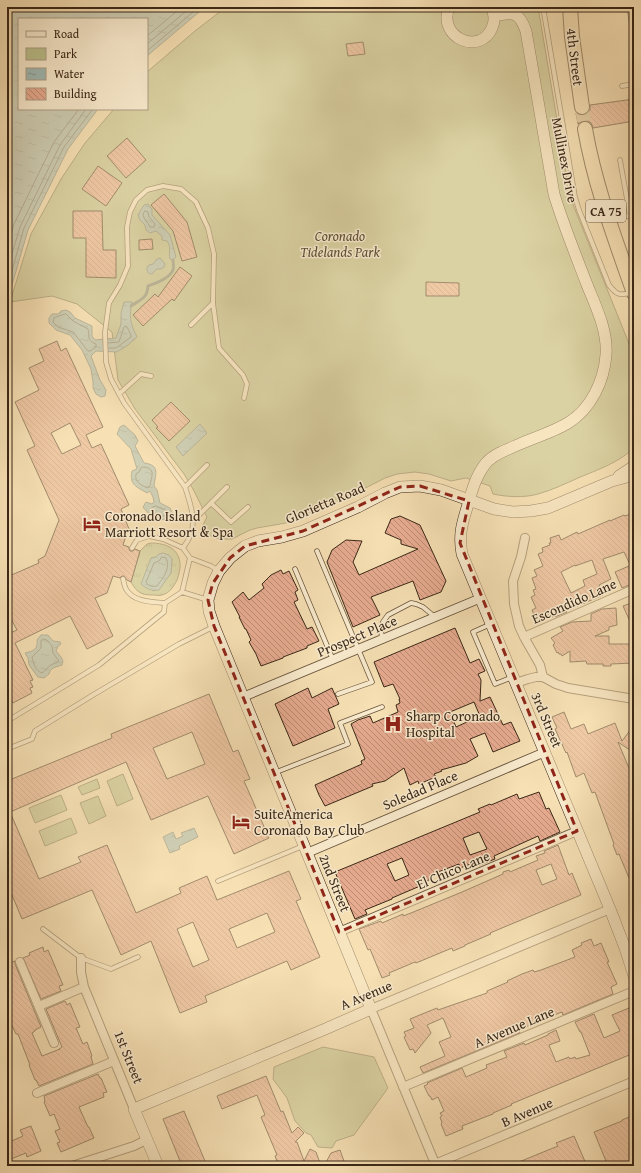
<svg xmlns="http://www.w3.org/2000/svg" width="641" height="1173" font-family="'Gentium Book Plus',serif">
  <defs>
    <pattern id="grass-tufts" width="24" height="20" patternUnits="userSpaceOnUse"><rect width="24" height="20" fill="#bbc28e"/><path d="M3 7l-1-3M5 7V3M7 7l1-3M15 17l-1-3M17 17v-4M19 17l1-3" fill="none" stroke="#999e73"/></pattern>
    <pattern id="water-ripples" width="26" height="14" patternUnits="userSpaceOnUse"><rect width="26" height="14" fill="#a0bbb6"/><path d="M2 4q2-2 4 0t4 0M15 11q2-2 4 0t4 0" fill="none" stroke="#839893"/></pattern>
    <pattern id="building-back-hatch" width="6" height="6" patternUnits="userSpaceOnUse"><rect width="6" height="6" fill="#e7ab90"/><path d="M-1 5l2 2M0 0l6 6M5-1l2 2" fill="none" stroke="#bc8b75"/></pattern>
  </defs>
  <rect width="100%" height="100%" fill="#f6e0b4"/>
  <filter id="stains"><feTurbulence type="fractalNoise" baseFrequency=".005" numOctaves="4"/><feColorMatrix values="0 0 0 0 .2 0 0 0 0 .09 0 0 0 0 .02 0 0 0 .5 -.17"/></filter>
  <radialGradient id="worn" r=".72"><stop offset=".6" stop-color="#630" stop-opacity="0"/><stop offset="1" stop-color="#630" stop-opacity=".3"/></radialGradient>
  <path fill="url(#grass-tufts)" stroke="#7a7452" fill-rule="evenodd" d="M151,543C175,543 186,557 177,580C174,586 170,593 162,595C160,596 156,595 153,595C140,595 137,592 131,582L140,551L147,544ZM156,557L172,559L171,573L159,589L153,591L151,558Z"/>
  <path fill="#bbc28e" stroke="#7a7452" d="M226,7H538L570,197L634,356V448C618,463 597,470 578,478C565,484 552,490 538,494C524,498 507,497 493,494L490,486L466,478L451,481L429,474L415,472L397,474L385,478L334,504L286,523L257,528L250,530L232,539H220L205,534L201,529L207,517L193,489L184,474L135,409L118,380L112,332L77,304L52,296L10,302L31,234L61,179L85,143L114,109H147V72L195,31Z
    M123,774L133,799L117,806L107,781Z
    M97,779L100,788L82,795L78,787Z
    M61,795L67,810L35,823L29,808Z
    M98,796L106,816L89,824L80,803Z
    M71,818L77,833L45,846L39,831Z
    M323,1047L374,1057L388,1088L354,1135L336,1141L332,1148L318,1147L311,1135L306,1133L295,1121L287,1098L273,1079L274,1067Z"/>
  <path fill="url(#water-ripples)" stroke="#778076" d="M7,7H205L147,56V19H19V109H98L68,149L28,230L7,302Z
    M148,204L152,209V215L170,235L176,257L173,260L170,259C168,252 172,248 167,241L162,240V236L156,231L150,233L146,230L145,225L140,220L138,215L144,205Z
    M160,258L165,264L164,267L161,269H157L152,274C148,274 147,272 147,268L149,265L153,264L157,259Z
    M124,302H132C129,316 130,323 137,337L128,345L117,352L96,351L91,356L100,380L106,390L105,396L101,397L96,394L93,388V382L91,369L82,350L70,335L56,330L49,323V318L52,314H58L61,311L66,310L70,312L75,318L92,326V336L95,340L116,338L121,324V313Z
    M200,424L207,433L183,456L176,447Z
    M124,425L135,435L138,441L135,446L144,463C161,465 155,475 154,486L157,490L160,503L170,508L172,513L170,518C158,523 150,516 143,507L146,502L152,504L154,502L153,497L150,491L147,493C137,487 129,485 132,471L137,469L131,449L117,434L120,427Z
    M163,553L169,555L172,559L171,573L159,590C151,591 147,589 141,584L151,558L156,557L159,554Z
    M41,635H48L53,641L60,642L61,644L58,646L56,651L61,657L63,661L62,665L53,668L50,671L49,674L44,678L38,677L29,665L28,658L25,653C34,651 38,649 37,640Z
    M194,828L198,837L179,846L180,849L170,853L163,837L173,832L176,839L183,836L181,833Z"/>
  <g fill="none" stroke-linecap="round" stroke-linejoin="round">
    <path stroke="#6d7166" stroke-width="1" d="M147,36L182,7
      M147,44L191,7
      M147,51L199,7
      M145,211L148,212L149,217L155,224L154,227H150C148,222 144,220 143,215Z
      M7,248L14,224L54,142L79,109
      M7,270L20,227L60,145L86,109
      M7,288L24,228L64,147L93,109
      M66,314L73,321L88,329C90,337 86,340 96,344V347L90,351H88L73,332L58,327L53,322L54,318Z
      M108,343L119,342L124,327L126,326L127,327L131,335V337L116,348H109
      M143,467C157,468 151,477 150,486L148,488C142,486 134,482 136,474L139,472L141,468Z
      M156,506L167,511V513L166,515C161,518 156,514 152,511V508Z
      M162,557L166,558C171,568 163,578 157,586C153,587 148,586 146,582L154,563L159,561Z
      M43,639L47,640L52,646L53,653L59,661C56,664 54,663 51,665C47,667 46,671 42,673C36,671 33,663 32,657L41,648V641Z"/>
    <path stroke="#778076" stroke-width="3" d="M131,306C141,299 147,299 148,286C156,283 169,279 173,270C174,267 173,262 173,260"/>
  </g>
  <path fill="url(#building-back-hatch)" stroke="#3a2717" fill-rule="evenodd" d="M363,42L365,54L348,56L346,44Z
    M634,99V121L593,128L591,123L587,121H583L578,124L576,113L579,115H583L587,114L590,110V105Z
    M127,138L146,160L126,178L107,156Z
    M98,166L122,183L106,206L82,189Z
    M164,194L187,222L197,257L182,261L173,231L151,205Z
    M73,211H102L103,250H116V278L86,277V238H73Z
    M152,239L153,249L139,250V240Z
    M180,267L192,276L174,301L172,299L143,326L133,315L155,294L158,297Z
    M426,282L459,283V296H426Z
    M57,341L61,351L66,348L103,427L86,435L92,448L101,444L129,505L121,509L129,529L128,530L123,545L129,547V549L130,551H133L135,549L140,551L131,582L127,580L124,576H122L120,578L113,576L107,593L95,598L113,636L87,649L70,616L15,643L33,680L30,681L33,687L30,688L32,693L13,703L7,691V626L10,633L17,630L7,611V577L39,563L38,560L45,556L59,520L27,450L35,446L15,402L39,390L29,368L44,361L39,349ZM70,423L81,445L62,454L51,433Z
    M171,402L190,421L169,441L156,428L158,427L152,420Z
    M634,513V573L624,552L603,559L611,579L599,585L603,595L566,611H565L567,612L555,617L554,616L552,617L551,615L537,622L532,610L536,608L531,597L535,595L533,590L536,589L532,578L537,576L534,570L543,566L538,554L543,552L542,548L550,545L549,543H551L550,538L559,535L561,540L577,532L578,534L610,520V521L624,515L625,516ZM592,560L597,574L583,580L585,586L571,593L561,572L575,565V566Z
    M400,516L420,525L446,581L441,592L420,600L413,581L371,597L380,615L353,627L327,562L332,550L346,540L362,541L353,562L359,575L418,549L401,544V540L385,533L391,519Z
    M629,566L634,579V583L622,588L615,572Z
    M281,570L283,574L289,571L298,590L295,592L298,600L294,602L307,629L312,627L319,641L307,646V648L283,657V658L261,666L256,654L249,642L251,640L246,629H245L239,617H240L232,602L243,592L249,600L264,588L262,584L271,575Z
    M634,602V630L623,606Z
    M616,608L617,625L609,627V630L595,636H609V644H634V663L611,664V666H603V664H587L586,661L570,662V651L562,656L561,654H559L558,652L557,653L553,645L555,643L551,638L563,631L560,627L572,622L591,621V614L602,609Z
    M455,628L470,663L479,659L485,671L478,674L481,680L480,701L490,697L503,725L511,722L520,741L493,752L485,733L470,739L478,756L466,763L441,770L442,771L434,774L436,777L419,784L418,781L410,785L404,768L385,781L372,784L373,786L325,806L319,795L315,785L362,764L361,761L365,759L351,724L358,720L370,716L373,723L398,712L396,705L400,703L399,699H400L393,684L384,687L374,662ZM474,702L480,716L456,727L450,712Z
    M308,688L312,698L332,688L339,704L328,709L335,728L293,746L275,704Z
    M209,694L233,752L238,750L250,779L244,781L269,838L234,854L208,796L151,820L126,762L10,812L39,879L81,862L78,857L107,845L136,913L181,893L179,888L207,876L217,900L289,871L301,899L296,901L320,957L291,970L287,961L205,996L207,1002L180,1013L151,941L121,955L92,890L22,919L7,883V781L112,738L111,734ZM192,732L205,764L167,779L153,748ZM267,913L275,932L237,948L229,929ZM193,922L209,960L193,967L177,929Z
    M564,712L571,729L584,724L588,734L615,723L622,741L634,725V753L618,742L634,780V890L619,854L617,855L613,845L614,844L595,792L592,793L584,773L576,777L567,752L566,753L555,729L557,728L552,717Z
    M539,792L546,809L549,808L560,832L540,841L538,836L494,856L495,859L477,866L476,862L460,868L459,864L430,875L431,879L419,884L420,886L392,898V899L365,910L367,914L355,919L335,872L480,812L478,809L490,804L491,805L517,794L519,799ZM479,832L487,849L470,855L463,838ZM402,858L409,875L395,881L387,864Z
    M558,845L569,875L572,873L581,895L490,933L491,934L465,945V946L453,951L452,948L416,963L415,962L389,973L390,975L382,978L370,949L368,950L359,929L381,921L382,923L403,914V916L411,913L462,892L503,874V872L509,870L510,872L538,860L536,856L545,853L544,851ZM551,864L557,879L542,885L536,870Z
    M591,939L594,946L601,943L609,962H607L617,984L611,987L613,994L563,1015L562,1012L541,1020L519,1030L520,1033L423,1073L420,1067L445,1056L439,1042L451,1037L443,1018L427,1025L431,1033L415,1053L413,1049L410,1050L404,1037L406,1036L404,1032L414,1028L410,1019L437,1008L438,1010L487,993V991L508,982L507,981L522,974L533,970L534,972L541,970L575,957L572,950L582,945L581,943Z
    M43,947L44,952L48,950L63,985L59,986L61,991L41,999L23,958L30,955L29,953Z
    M15,961V964L41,1027L35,1030V1031L32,1033L42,1056L60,1049H59L62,1047L46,1009L65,1001L67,1005L70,1003L80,1027L76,1028L83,1044L87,1042L92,1056L91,1057L93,1064L39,1086L36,1080H35L29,1065H30L18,1034H16L7,1015V964Z
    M629,1008L634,1019V1053L511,1104L512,1105L493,1113V1114L462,1126L463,1129L446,1136L441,1124L442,1123L440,1117L442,1116L440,1113L444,1111L438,1097L432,1100L430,1096H429L424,1086L428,1084L427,1083L462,1068L466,1077L487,1068L486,1065L507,1057L504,1051L524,1043L525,1045L548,1035V1034L556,1030L560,1041L549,1045L556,1062L569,1057L570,1059L575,1057L576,1059L590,1055L581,1032H580L575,1022L594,1014L604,1038L620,1031L612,1015Z
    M98,1074L100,1078H101L107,1092L103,1093L104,1097L79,1107L88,1127H89L94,1138L61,1152L57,1143L60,1142L55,1131L60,1129L54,1114L50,1116L44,1102L45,1101L44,1096Z
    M266,1076L281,1112L283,1111L292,1133L298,1127L304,1133L295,1142H297L304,1161L310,1149L316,1152L321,1166H279L275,1156L277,1155L261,1117L265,1115L257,1095L222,1109L217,1096Z
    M184,1111L207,1166H182L163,1119Z
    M634,1115V1163L627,1166H608L594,1132L622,1121V1120Z
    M31,1126L41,1151L27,1157L26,1153L11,1159L7,1149V1143L23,1136L20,1130Z
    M574,1136L587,1166H509L558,1146L556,1143Z
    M340,1150L344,1161L331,1166H324L331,1153Z"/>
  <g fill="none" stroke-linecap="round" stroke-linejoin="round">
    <path stroke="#d0bb95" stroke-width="14" stroke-dasharray="14 7" stroke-linecap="butt" d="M582,107L585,129"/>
    <g stroke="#69553e" stroke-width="5.5">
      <path id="lane" d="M543,7L575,197L579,210L609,285C616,294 620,297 631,292
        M629,7L634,36
        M622,86L634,84
        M620,160L630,216
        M610,219L634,215
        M191,325L213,303
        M119,394L141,374L151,376
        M185,487L207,465
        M227,487L211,503L231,522L248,507
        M193,521L211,503
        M183,548C186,544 189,539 191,534C196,520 190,502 185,487L124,403L111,379L106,362L105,332L109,303L120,285L128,266L127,227L130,212L136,200L147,190L163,186L181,189L196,202L208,228L214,254L213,303L219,348L243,375L247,384L244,398
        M317,551L372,682L338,694
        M190,558L211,566L219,571
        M295,569L333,660
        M123,579C124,582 124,586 126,589C133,602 152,602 165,603L182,592L190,558L183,548L163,539L149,536L137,540L132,548
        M182,592L208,600
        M491,624L473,632L495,684L513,677
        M382,639L381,629L383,622L388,615L411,603L416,604L423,607L435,617
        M9,720L99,665L164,612L165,603
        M7,749L32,739L35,731L93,695L179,644L213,627
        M274,773L348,744L340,723L382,707
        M218,881L303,846
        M43,929L81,958L111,969L138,957"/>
    </g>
    <g stroke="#69553e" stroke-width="10">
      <path id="street" d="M525,538L521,557L513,581L514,604L519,626L524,637L540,665L543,677
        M524,637L634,589
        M516,683L528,679L536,677H543L556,684L568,688L634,699
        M243,697L481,598
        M307,853L545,752
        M339,932L577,831
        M81,958V972L84,987L134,1109
        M20,962L54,1043
        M39,1006L84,987
        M403,1087L634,991
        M37,1093L114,1061
        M72,1166L134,1146L146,1140
        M430,1166L634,1081
        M436,1166L371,1009L610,909"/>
    </g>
    <g stroke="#3a2717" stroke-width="12">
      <path id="secondary" d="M449,7C437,38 480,56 492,28C495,21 495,14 491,7
        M494,16C513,12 519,11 526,31L554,194C563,224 575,253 586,282C595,305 608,330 606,355C604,381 591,409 568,423C553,432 536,437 520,444C509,449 495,453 486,463C477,474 473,487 469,501C463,521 458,533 462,554L610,909L625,948L634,976
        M619,476L634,466
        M158,1166L134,1109L323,1030L371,1009L214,626L209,611L208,600L213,583L219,571L230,558L245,546L258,541L282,537L303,531L358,507L385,493L400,487L420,486L441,490L494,509L513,512L531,511L548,508L612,481L634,475"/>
    </g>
    <g stroke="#3a2717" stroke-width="16">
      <path id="highway" d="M570,7L572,37L582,107
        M585,129C595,186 615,239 634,293"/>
    </g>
    <use href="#lane" stroke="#f9ebce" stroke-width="4"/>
    <use href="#street" stroke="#f9ebce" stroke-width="8"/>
    <use href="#secondary" stroke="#f9ebce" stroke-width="11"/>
    <use href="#highway" stroke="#f6e0b4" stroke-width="14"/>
  </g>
  <path d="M0 0H641V1173H0ZM420,486L469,501L460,543L577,831L339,932L214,626L208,600L213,583L230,558L245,546L303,531L400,487Z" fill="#f6e0b4" fill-opacity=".55" fill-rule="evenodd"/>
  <path fill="none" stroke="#8f2418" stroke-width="3" stroke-dasharray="8 5" stroke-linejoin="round" d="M420,486L469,501L460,543L577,831L339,932L214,626L208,600L213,583L230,558L245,546L303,531L400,487Z"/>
  <defs>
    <g id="hotel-bare" transform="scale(1.38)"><path d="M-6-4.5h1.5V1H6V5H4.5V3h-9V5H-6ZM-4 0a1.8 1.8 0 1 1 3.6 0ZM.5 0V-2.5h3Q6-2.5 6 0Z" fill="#8f2418" stroke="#f9ebce" stroke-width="2.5" paint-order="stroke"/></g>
    <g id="hospital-bare" transform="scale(1.38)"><path d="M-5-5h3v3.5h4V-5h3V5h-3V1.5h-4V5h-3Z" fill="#8f2418" stroke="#f9ebce" stroke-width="2.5" paint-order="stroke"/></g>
  </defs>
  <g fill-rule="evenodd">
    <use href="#hotel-bare" x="92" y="524"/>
    <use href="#hospital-bare" x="393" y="724"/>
    <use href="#hotel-bare" x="241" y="822"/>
  </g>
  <g text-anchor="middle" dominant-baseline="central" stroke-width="3" stroke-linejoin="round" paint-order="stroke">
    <rect fill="#f9ebce" stroke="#73624e" stroke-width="1" x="586" y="200" width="40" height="22" rx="3"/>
    <g font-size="13" font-weight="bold" fill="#3a2717">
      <text x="606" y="211">CA 75</text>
    </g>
    <g font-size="14" fill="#3a2717" stroke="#f9ebce">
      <text transform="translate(575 57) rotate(83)">4th Street</text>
      <text transform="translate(565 160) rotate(79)">Mullinex Drive</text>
      <text transform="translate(325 503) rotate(-23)">Glorietta Road</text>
      <text transform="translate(574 601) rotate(-24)">Escondido Lane</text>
      <text transform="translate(357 636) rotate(-23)">Prospect Place</text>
      <text transform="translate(547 720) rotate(67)">3rd Street</text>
      <text transform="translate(420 790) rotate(-23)">Soledad Place</text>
      <text transform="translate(453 870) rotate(-23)">El Chico Lane</text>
      <text transform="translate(335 883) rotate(68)">2nd Street</text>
      <text transform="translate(366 995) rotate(-23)">A Avenue</text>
      <text transform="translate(514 1027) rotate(-23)">A Avenue Lane</text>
      <text transform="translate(129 1057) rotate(68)">1st Street</text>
      <text transform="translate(527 1112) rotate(-23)">B Avenue</text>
    </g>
    <g font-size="14" font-style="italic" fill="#5a4e35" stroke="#f9ebce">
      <text x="340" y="236">Coronado<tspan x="340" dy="16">Tidelands Park</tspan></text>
    </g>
    <g font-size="14" fill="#3a2717" stroke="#f9ebce" text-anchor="start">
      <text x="105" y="516">Coronado Island<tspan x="105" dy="16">Marriott Resort &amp; Spa</tspan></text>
      <text x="406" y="716">Sharp Coronado<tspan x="406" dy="16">Hospital</tspan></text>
      <text x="254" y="814">SuiteAmerica<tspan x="254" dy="16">Coronado Bay Club</tspan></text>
    </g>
  </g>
  <rect width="641" height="1173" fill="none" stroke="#f6e0b4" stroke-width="24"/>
  <rect x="8" y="8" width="625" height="1157" fill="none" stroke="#3a2717" stroke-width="2"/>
  <rect x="12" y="12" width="617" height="1149" fill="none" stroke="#3a2717"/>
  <rect x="18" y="18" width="130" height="92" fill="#f9ebce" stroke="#ad9d85"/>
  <rect x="26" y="31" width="20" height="6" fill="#f9ebce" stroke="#ad9d85"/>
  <text x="54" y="38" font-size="12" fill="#3a2717">Road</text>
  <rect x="26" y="48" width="20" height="12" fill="#bbc28e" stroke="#ad9d85"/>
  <text x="54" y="58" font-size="12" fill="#3a2717">Park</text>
  <rect x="26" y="68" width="20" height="12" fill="url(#water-ripples)" stroke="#ad9d85"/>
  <text x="54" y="78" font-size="12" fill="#3a2717">Water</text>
  <rect x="26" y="88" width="20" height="12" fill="url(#building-back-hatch)" stroke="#ad9d85"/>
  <text x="54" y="98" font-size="12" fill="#3a2717">Building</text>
  <rect width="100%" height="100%" filter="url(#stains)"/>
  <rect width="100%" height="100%" fill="url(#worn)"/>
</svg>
